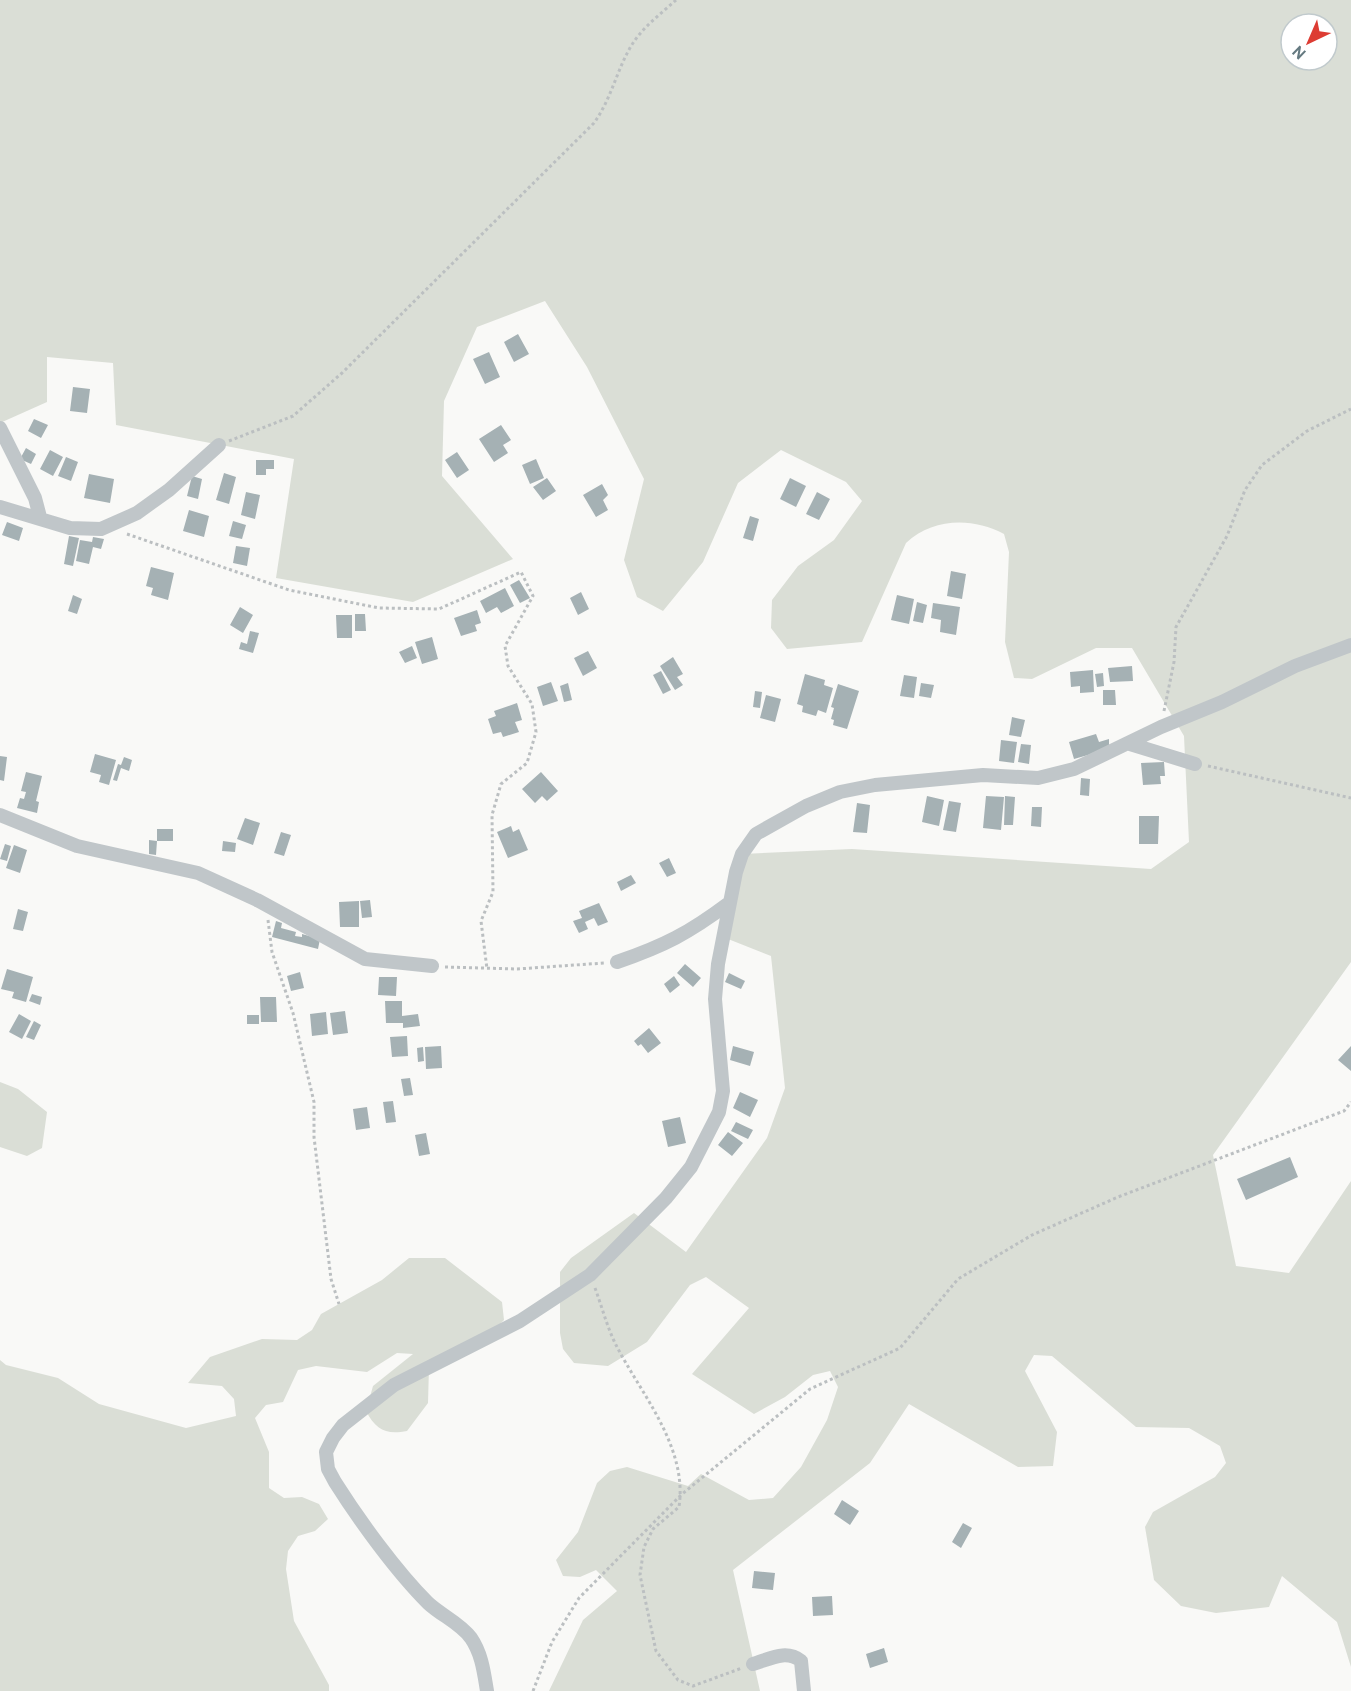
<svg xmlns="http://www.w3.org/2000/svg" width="1351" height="1691" font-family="Overpass,sans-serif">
  <rect width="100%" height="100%" fill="#f9f9f7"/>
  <path fill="#daded6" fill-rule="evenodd" d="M0,0H1351V962L1213,1155L1236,1266L1289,1273L1351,1181V1667L1337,1622L1282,1576L1269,1607L1216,1613L1181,1606L1154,1580L1145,1527L1153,1512L1215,1477L1226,1463L1220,1446L1189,1428L1136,1427L1052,1356L1034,1355L1025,1371L1057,1432L1053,1466L1018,1467L909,1404L870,1463L733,1570L760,1691H549L583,1620L617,1591L596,1570L580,1577L563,1576L556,1560L578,1532L597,1483L610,1471L627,1467L688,1486L701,1474L749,1500L773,1498L801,1467L827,1420L838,1387L830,1371L813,1375L785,1397L754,1414L692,1374L749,1308L706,1277L690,1285L647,1342L608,1366L574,1363L563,1349L560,1333V1272L571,1258L634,1213L686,1252L767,1138L785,1088L771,956L723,937L742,854L852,849L1151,869L1189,842L1184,736L1132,648H1096L1032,679L1014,678L1005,642L1009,552L1004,534C972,517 933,518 906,543L862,642L787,649L771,628L772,600L798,566L834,540L862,501L846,482L781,450L738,483L703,562L663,611L637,597L624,560L644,479L587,367L545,301L477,327L444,401L442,476L513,559L413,602L276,578L294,459L116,425L113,363L47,357V402L0,423ZM1291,24H1327V60H1291Z
    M0,1082L18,1089L47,1112L42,1148L27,1156L0,1147Z
    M409,1258H445L502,1302L504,1320L491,1333L429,1367L428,1403L407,1431C386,1435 376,1430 366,1411L373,1386L413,1354L397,1353L367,1372L316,1366L298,1370L283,1402L266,1405L255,1418L269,1452V1488L284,1498L302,1497L319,1504L328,1519L315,1531L298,1536L288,1551L286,1569L294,1621L329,1685V1691H0V1360L6,1365L58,1378L99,1404L186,1428L236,1416L234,1399L222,1386L188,1383L210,1357L262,1339L297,1340L312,1330L321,1314L382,1280Z"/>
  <path fill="#a5b1b4" d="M518,334L529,354L514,362L504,342Z
    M489,352L500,377L485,384L473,359Z
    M73,387L90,389L87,413L70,411Z
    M34,419L48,425L41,438L28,431Z
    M501,425L511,440L503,445L508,453L494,462L479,439Z
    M26,448L36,454L31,464L20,459Z
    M50,450L63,457L53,476L40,469Z
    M457,452L469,470L457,478L445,460Z
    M66,457L78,462L71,481L58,476Z
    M536,459L544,478L530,484L522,465Z
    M256,460H274V469H266V475H256Z
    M224,473L236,477L229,504L216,500Z
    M89,474L114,479L110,503L84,498Z
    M192,476L202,479L198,499L187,496Z
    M547,478L556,491L543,500L533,487Z
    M790,478L806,486L796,507L780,499Z
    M602,484L608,495L603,500L608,510L596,517L583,495Z
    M246,492L260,495L255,519L241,515Z
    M817,492L830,499L819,520L806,514Z
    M189,510L209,516L204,537L183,531Z
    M750,516L759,519L753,541L743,538Z
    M233,521L246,525L242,539L229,536Z
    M7,522L23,528L19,541L2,535Z
    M69,536L79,538L73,566L64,564Z
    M93,537L104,539L101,549L93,547L89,564L76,561L80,540L92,542Z
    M236,546L250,548L247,566L233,563Z
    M151,567L174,573L168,600L151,595L153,588L146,586Z
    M951,571L966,574L962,599L947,596Z
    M519,580L530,598L520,603L510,585Z
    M505,588L514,606L501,613L497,607L486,613L480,601Z
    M581,592L589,609L578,615L570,598Z
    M73,595L82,599L77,614L68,611Z
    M897,595L914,599L909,624L891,620Z
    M917,602L927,605L923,623L913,621Z
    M933,603L960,607L956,635L940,632L941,620L931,618Z
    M240,607L253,615L243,633L230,625Z
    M477,610L481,623L475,625L477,631L461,636L454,618Z
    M355,614H365L366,631H355Z
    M336,615H352V638H337Z
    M250,631L259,633L253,653L239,649L241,642L247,644Z
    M432,637L438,659L422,664L415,642Z
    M412,646L417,658L405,663L399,652Z
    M588,651L597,668L583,676L574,658Z
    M673,657L683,674L677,677L683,685L675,690L660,666Z
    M1132,666L1133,681L1110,682L1108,668Z
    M1093,670L1094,692L1080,693V686L1071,687L1070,672Z
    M661,671L671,690L663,694L653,675Z
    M1103,673L1104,686L1097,687L1095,674Z
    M805,674L825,680L824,685L833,688L826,713L818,710L816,716L802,712L803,706L797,704Z
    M904,675L917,677L914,698L900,696Z
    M551,682L558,701L543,706L537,687Z
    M568,683L572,700L564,702L560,686Z
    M921,683L934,685L931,698L919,696Z
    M838,684L859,691L847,729L833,725L834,720L831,719L834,708L831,707Z
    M1103,690H1115L1116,705H1103Z
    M755,691L762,692L760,708L753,707Z
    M766,695L781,699L775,722L760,718Z
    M517,703L522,720L515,722L519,732L503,737L501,732L493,734L488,719L496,716L494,711Z
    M1012,717L1025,720L1021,737L1009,735Z
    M1096,734L1099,742L1109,739V749L1074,759L1069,742Z
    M1001,740L1017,742L1014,763L999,761Z
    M1021,744L1031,745L1029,764L1018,762Z
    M95,754L116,760L109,785L99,782L101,775L90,772Z
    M0,756L7,757L4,781L0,780Z
    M124,757L132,760L129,771L121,768L117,781L113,780L118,764L121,765Z
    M1164,762L1165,776H1160L1161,784L1143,785L1141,763Z
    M26,772L42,776L36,801L39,802L37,813L17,808L20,798L24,799L26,792L21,791Z
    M541,772L558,791L547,801L542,796L535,803L522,789Z
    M1081,778L1090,779L1089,796L1080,795Z
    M927,796L944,800L939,826L922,822Z
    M986,796L1004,797L1001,830L983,828Z
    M1005,796L1015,797L1013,825H1004Z
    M949,801L961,803L956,832L943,830Z
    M857,803L870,805L867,833L853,832Z
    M1032,807H1042L1041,827L1031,826Z
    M1139,816H1159L1158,844H1139Z
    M245,818L260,823L253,845L237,839Z
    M511,826L513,832L519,829L528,850L508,858L497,832Z
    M157,829H173V841H157Z
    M281,832L291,835L284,856L274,853Z
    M149,840L157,841L156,855L149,854Z
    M223,841L236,843L235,852L222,851Z
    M5,844L11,846L7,861L0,859Z
    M14,845L27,850L20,873L6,868Z
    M669,858L676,873L667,877L659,863Z
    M631,875L636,883L621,891L617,882Z
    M370,900L372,917L362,918L360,901Z
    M359,901V927H340L339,902Z
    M599,903L608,922L598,926L594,918L585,922L588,929L579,933L573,921L582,918L579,911Z
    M18,909L28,912L23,931L13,929Z
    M276,921L282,923L281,928L296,932L295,936L302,937V934L320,939L318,949L272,937Z
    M685,964L701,978L693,987L677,973Z
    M7,969L33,977L26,1002L12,998L14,992L1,989Z
    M300,972L304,988L291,991L287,976Z
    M729,973L745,981L741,989L725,982Z
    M674,976L680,985L670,993L664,984Z
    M379,977H397L396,996L378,995Z
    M32,994L42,997L40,1005L29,1001Z
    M260,997H276L277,1022H261Z
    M385,1001H402V1016L418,1014L420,1026L403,1028V1023H386Z
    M345,1011L348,1033L333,1035L330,1013Z
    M326,1012L328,1034L312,1036L310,1014Z
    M19,1014L31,1021L22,1039L9,1032Z
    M247,1015H259V1024H247Z
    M34,1021L41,1025L34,1040L26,1037Z
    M649,1028L661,1043L648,1053L641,1044L638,1046L634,1041Z
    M407,1036L408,1056L392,1057L390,1037Z
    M441,1046L442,1068L426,1069L425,1047Z
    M733,1046L754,1052L750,1066L730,1060Z
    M1351,1046V1071L1338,1060Z
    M423,1047L424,1061L418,1062L417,1048Z
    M410,1078L413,1095L404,1096L401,1079Z
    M740,1092L758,1100L750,1117L733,1108Z
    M393,1101L396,1122L386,1123L383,1102Z
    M367,1107L370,1128L356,1130L353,1109Z
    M680,1117L686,1143L668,1147L662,1121Z
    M736,1122L753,1130L748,1139L731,1131Z
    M728,1132L743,1143L732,1156L718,1145Z
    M426,1133L430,1154L419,1156L415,1135Z
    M1290,1157L1298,1177L1246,1200L1237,1179Z
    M842,1500L859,1511L850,1525L834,1514Z
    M963,1523L972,1528L961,1548L952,1542Z
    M754,1571L775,1573L773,1590L752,1588Z
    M832,1596L833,1615L813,1616L812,1597Z
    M884,1648L888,1662L870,1668L866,1654Z"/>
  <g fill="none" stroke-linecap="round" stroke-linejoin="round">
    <path stroke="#bbbfc1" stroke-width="3" stroke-dasharray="3 3" stroke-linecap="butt" d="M229,441L293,416L342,373L594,123C612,98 617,68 633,43C644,26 662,13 676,0
      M127,534L289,590L379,608L439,609L521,572L533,596L505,646L508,666L532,704L536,732L527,763L501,784L492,815L493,892L481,921L487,969
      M1164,711L1174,662L1176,627L1227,536L1245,490L1262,465L1307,431L1351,409
      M1208,766L1351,798
      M268,920L272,952L293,1013L314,1102V1137L331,1279L339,1304
      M445,967L517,969L604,963
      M595,1288C602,1307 607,1327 616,1345C641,1394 688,1447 679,1507L653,1529L644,1547L640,1575L656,1651L678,1680L693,1686L742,1668
      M533,1691L552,1642L579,1598L681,1495L810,1389L900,1348L958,1279L1032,1235L1118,1197L1344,1111L1351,1102"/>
    <path stroke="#c0c6c9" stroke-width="14" d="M0,428L35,498L40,517
      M0,507L70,528L101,529L137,513L169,490L219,445
      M1130,744L1195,764
      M0,815L77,846L198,873L257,900L365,959L432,966
      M617,962C664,946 689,933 729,903
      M753,1664C770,1659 786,1649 801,1661L804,1691
      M487,1691C484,1673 482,1654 471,1638C460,1623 442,1616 428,1603C396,1571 359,1520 335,1482L328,1469L326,1452L333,1438L343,1425L394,1385L520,1321L590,1275L666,1198L691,1167L719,1112L723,1091L715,999L718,964L736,872L742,854L756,834L806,806L840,792L875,785L983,775L1038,778L1074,769L1161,727L1222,702L1295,666L1351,645"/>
  </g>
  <g transform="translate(1309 42) rotate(224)"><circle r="28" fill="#ffffff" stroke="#c1cacd" stroke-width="1.5"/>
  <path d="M0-4.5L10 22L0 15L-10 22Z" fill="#dd3c33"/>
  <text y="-9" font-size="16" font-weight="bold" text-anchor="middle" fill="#657a81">N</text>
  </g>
</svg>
